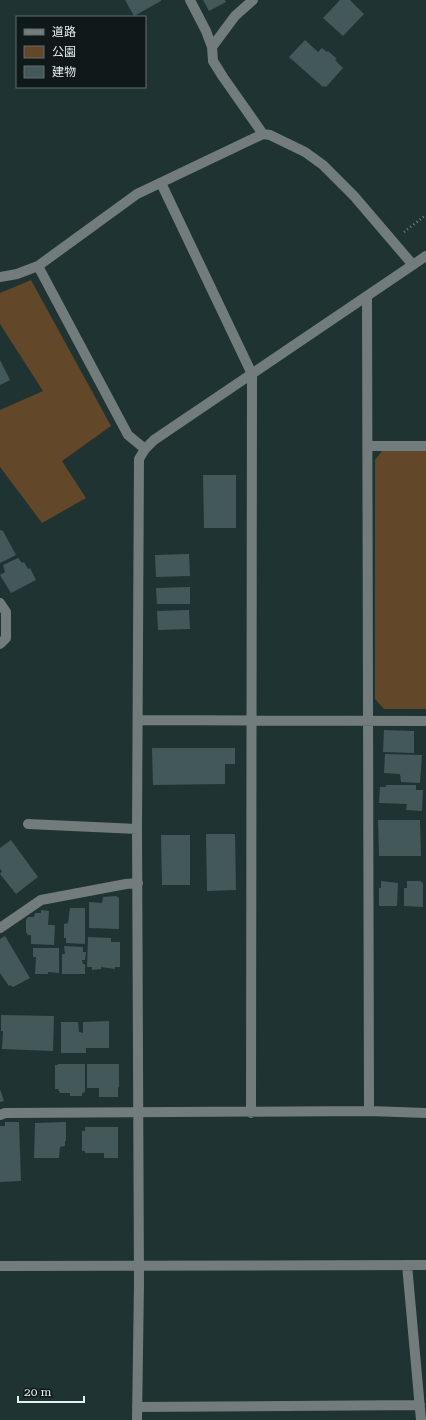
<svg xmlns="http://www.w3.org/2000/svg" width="426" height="1420" font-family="'Roboto Serif','Noto Sans JP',serif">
  <rect width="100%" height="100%" fill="#1f3333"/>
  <path fill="#624729" d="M31,280L111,426L62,461L86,498L42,523L0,467V410L43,391L0,324V293Z
    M426,450V709H384L375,699V460L382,451Z"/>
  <path fill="#435859" d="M125,0H161V1L134,16Z
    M203,0H225L226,2L209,11Z
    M340,0H350L364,14L343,36L323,18Z
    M305,40L318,52L322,48L327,52L328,51L337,59L335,60L343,68L326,87L324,86L323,87L289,57Z
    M0,360L10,380L0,385Z
    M203,475H236V528H204Z
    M0,530L3,531L16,555L0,563Z
    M189,554L190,576L156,577L155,555Z
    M18,558L22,563L24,562L28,569L30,568L36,580L11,593L0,575L5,572L3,565Z
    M190,587V604H157L156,588Z
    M189,610L190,629L158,630L157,611Z
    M384,730L414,731V753L383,752Z
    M152,748H235V764H225V784L153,785Z
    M385,754L422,755L420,783L401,782L400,774L384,773Z
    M386,785H416V790H423L422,811L406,810L407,804L379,803L380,787H386Z
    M378,820H420L421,856H379Z
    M206,834H235L236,890L207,891Z
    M161,835H190V885H162Z
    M11,840L38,877L16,894L0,874L2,871L0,869V848Z
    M381,881L398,883L397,906H379V888H381Z
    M407,881H420L423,883V907L404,906V888H407Z
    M116,896L119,898V929L89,928V902L102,903L103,897Z
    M70,908H85V944L66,943V938H64V924L68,923Z
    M41,910L49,911L48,925H55L54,945L31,944V935H28L26,932V920L28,917H34L35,913H41Z
    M5,936L30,978L13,987L10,985L9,986L0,973V939Z
    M88,937L111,938V942H120V967H115V969L101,967V969L92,970V967H87Z
    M64,946L83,947V952H86L85,960H82L83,964H85V974H62V954H65Z
    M33,948H59V973L48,972V974H35L36,957H33Z
    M1,1015L54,1016L53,1051L2,1049L3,1031H1Z
    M109,1021V1048H86V1053H61V1022H78L79,1032L83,1033V1022Z
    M58,1064H85V1092L82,1093V1096H70V1093H60L58,1089H55V1065H58Z
    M87,1064H119V1087H118V1097H99V1088H87Z
    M0,1089L4,1101L0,1102Z
    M5,1122H19L21,1181L0,1182V1126H5Z
    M66,1122V1141H65V1146L60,1147L59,1158H34L35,1123Z
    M85,1127H118V1158H104V1153H85V1151H82V1131H85Z"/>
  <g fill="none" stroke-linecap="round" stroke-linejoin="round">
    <path stroke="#758585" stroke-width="2.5" stroke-dasharray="1 3" stroke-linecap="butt" d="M404,232L426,215"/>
    <path stroke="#727c7c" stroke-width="10" d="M190,0L206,31L212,47L213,61L223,77L263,134
      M212,47L235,16L253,0
      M161,183L252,374L251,1113
      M38,266L128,435L145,449
      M0,277L17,274L38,266L137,194L263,134L270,135L305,152L323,165L354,196L413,265
      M367,296L369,1111
      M368,446H426
      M0,603L6,612V638L0,644
      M138,720L426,721
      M28,824L137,829
      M0,928L41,900L126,884L138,883
      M0,1115L5,1113L369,1111L426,1113
      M407,1265L421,1420
      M0,1266L426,1265
      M137,1407L420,1405
      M137,1420L139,1284L137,829L139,459L145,449L154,440L426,256"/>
  </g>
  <rect x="16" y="16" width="130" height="72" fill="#101919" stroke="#656f6f"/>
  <rect x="24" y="29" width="20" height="6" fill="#727c7c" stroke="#656f6f"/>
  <text x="52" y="36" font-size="12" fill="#e4f0f0">道路</text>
  <rect x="24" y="46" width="20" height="12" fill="#624729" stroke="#656f6f"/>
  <text x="52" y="56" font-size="12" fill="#e4f0f0">公園</text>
  <rect x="24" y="66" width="20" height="12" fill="#435859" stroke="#656f6f"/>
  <text x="52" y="76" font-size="12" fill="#e4f0f0">建物</text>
  <path d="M18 1396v6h66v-6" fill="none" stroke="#e4f0f0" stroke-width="2"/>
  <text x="24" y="1396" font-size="12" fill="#e4f0f0" stroke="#101919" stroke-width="3" paint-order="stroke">20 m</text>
</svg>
